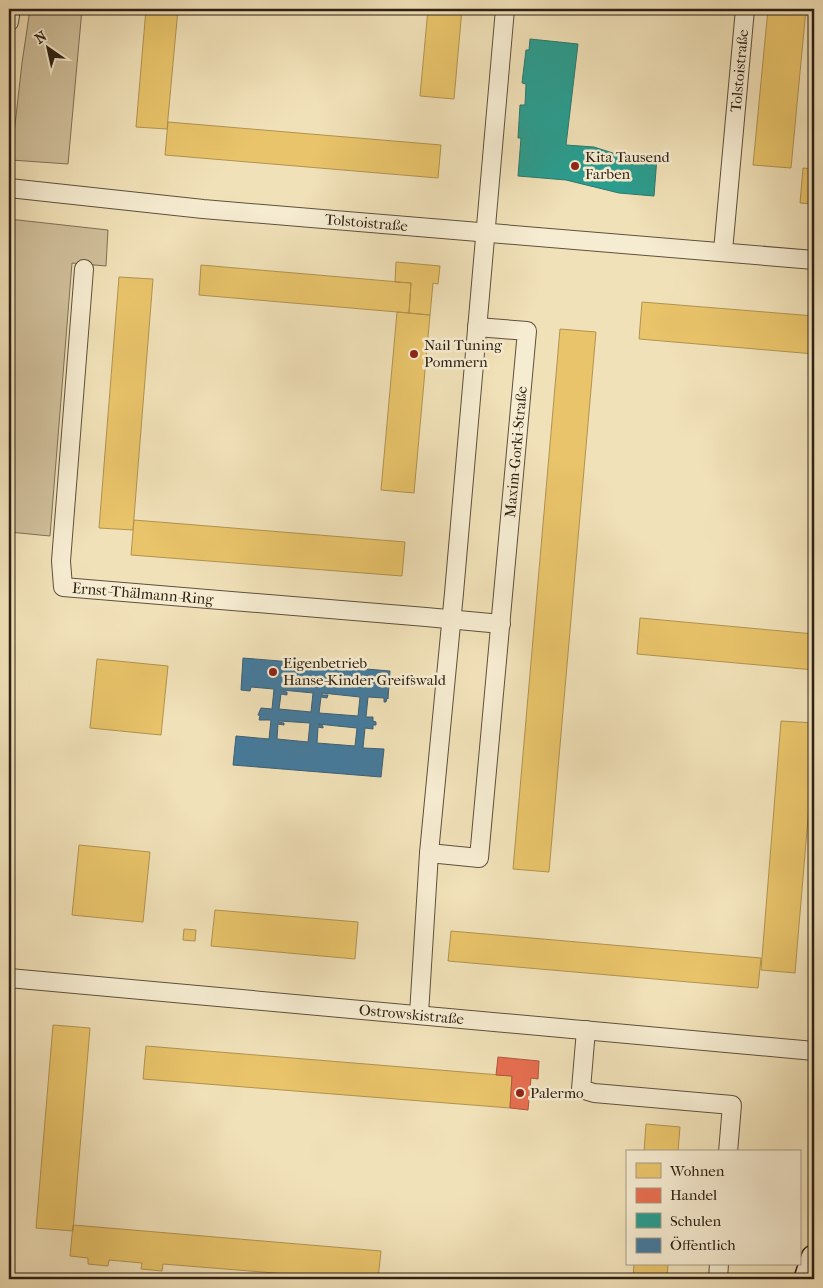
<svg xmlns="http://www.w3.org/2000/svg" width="823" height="1288" font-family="'IM FELL French Canon',serif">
  <rect width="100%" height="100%" fill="#f1e1b8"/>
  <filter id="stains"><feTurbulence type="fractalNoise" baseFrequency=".004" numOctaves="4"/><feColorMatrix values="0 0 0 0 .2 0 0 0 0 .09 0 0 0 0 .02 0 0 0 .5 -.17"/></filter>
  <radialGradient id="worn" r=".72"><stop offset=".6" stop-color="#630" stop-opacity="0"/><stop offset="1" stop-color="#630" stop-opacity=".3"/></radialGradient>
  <path fill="#d0c09c" stroke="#7e7058" d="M30,9H82L68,164L11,160L22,63Z
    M9,219L108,230L106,266L72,263L50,536L9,532Z"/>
  <path fill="#e9c46a" stroke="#b19350" d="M146,9H178L167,129L136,127Z
    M428,9H462L454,99L420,96Z
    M768,9H806L791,168L753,165Z
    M168,122L441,145L438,178L165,155Z
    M803,168L814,169V204L800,203Z
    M396,262L440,266L438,284L433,283L430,315L409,313L411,283L395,282Z
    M201,265L411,283L409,313L199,295Z
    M119,277L153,279L133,530L99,528Z
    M642,302L814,316V354L639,339Z
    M397,312L430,315L414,493L381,490Z
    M560,329L596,332L549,872L513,869Z
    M134,520L405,542L402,576L131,555Z
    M640,618L814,634V670L637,654Z
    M97,659L168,666L161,735L90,728Z
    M781,721L814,723V747L795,973L761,970Z
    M79,845L150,852L143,922L72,915Z
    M215,910L358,922L355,959L211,946Z
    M184,929L196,930L195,941L183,940Z
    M451,931L761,958L758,988L448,961Z
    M53,1025L90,1028L73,1231L36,1228Z
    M146,1046L512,1076L510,1108L143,1079Z
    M646,1124L680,1127L678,1152H644Z
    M73,1225L381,1251L378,1279H349L163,1264L162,1271L141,1269L142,1263L109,1260L108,1266L88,1264V1258L70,1256Z
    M634,1264H668L667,1279H633Z"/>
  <path fill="#e76f51" stroke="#af573f" d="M498,1057L539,1061L538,1079L531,1078L528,1110L510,1108L512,1076L496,1075Z"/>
  <path fill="#2a9d8f" stroke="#2b786a" d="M530,39L578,44L566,145L594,147L622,156L657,157L654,196L619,193L566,180L518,176L521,138H518L520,105H525L526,84L522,83L526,50H529Z"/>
  <path fill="#457b9d" stroke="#3e6074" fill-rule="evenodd" d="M292,657L296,658L295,663L390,671L388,699L387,698L386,702H384V698L368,697L366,717H373V721L376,722V725H373V729L365,728L363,748L384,749L381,777L233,765L236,736L269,739L271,720H259L260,716L258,715L261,708L272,709L274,689L251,687L250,691L241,690L243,658L292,662ZM282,690L313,693L311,712L279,709L281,694L287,695V692L281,691ZM322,693L360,697L358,716L319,713L321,697L327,698L328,695H322ZM279,721L310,723L308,742L277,739L278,724L284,725V723L278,722ZM318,724L357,728L355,746L317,743L318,727L323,728V726Z"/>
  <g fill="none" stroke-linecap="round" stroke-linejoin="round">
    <g stroke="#5e503d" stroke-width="20">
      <g id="minor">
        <path d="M9,22L11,9"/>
        <path id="s1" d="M9,188L203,209L814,260"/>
        <path id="s2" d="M723,251L745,9"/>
        <path id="s3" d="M84,269L61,561L63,587L426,617L501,624"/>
        <path id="s4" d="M429,853L479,858L527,331L477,327"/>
        <path id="s5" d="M9,978L814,1051"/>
        <path d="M419,1014L429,853L454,593L505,9"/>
        <path d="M586,1030L581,1089L594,1093L732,1105L728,1152"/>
        <path d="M718,1279L719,1264"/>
      </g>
    </g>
    <g stroke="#2d2014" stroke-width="28">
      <path id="secondary" d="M807,1279L814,1258"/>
    </g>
    <use href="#minor" stroke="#f6ecd1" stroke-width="18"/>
    <use href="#secondary" stroke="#f6ecd1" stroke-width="25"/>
  </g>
  <g fill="#8f2418" stroke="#f6ecd1" stroke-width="2">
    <circle cx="575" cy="166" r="5"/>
    <circle cx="414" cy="354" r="5"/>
    <circle cx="273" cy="672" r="5"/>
    <circle cx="520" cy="1093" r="5"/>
  </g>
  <g text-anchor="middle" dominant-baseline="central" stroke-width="5" stroke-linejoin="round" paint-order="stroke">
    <g font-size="15" fill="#2d2014" stroke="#f6ecd1">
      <text stroke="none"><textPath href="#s2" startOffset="181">Tolstoistraße</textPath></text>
      <text stroke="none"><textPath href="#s1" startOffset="359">Tolstoistraße</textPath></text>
      <text stroke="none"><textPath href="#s4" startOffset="458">Maxim-Gorki-Straße</textPath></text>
      <text stroke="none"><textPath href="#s3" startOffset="399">Ernst-Thälmann-Ring</textPath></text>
      <text stroke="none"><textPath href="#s5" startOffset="404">Ostrowskistraße</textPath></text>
    </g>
    <g font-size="15" fill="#2d2014" stroke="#f6ecd1" text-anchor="start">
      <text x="585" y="157">Kita Tausend<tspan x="585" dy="17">Farben</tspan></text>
      <text x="424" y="345">Nail Tuning<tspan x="424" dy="17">Pommern</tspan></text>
      <text x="283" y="663">Eigenbetrieb<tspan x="283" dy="17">Hanse-Kinder Greifswald</tspan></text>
      <text x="530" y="1093">Palermo</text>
    </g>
  </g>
  <rect width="823" height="1288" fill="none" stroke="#f1e1b8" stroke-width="30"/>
  <rect x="10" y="10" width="803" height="1268" fill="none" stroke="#2d2014" stroke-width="2.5"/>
  <rect x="15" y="15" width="793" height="1258" fill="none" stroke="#2d2014"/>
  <rect x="626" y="1150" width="175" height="115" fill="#f6ecd1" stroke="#a69a85"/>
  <rect x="636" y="1163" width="25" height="15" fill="#e9c46a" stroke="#a69a85"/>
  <text x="670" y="1176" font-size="15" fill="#2d2014">Wohnen</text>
  <rect x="636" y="1188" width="25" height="15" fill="#e76f51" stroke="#a69a85"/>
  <text x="670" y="1200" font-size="15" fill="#2d2014">Handel</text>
  <rect x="636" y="1213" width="25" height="15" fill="#2a9d8f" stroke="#a69a85"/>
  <text x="670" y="1226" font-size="15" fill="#2d2014">Schulen</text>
  <rect x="636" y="1238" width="25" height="15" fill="#457b9d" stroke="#a69a85"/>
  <text x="670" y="1250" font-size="15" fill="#2d2014">Öffentlich</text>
  <g transform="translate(48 48) rotate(326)" stroke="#f6ecd1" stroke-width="4" paint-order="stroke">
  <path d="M0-4L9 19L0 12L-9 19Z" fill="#2d2014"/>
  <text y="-8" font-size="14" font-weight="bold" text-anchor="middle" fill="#2d2014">N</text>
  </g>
  <rect width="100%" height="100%" filter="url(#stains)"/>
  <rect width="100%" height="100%" fill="url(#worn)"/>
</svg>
